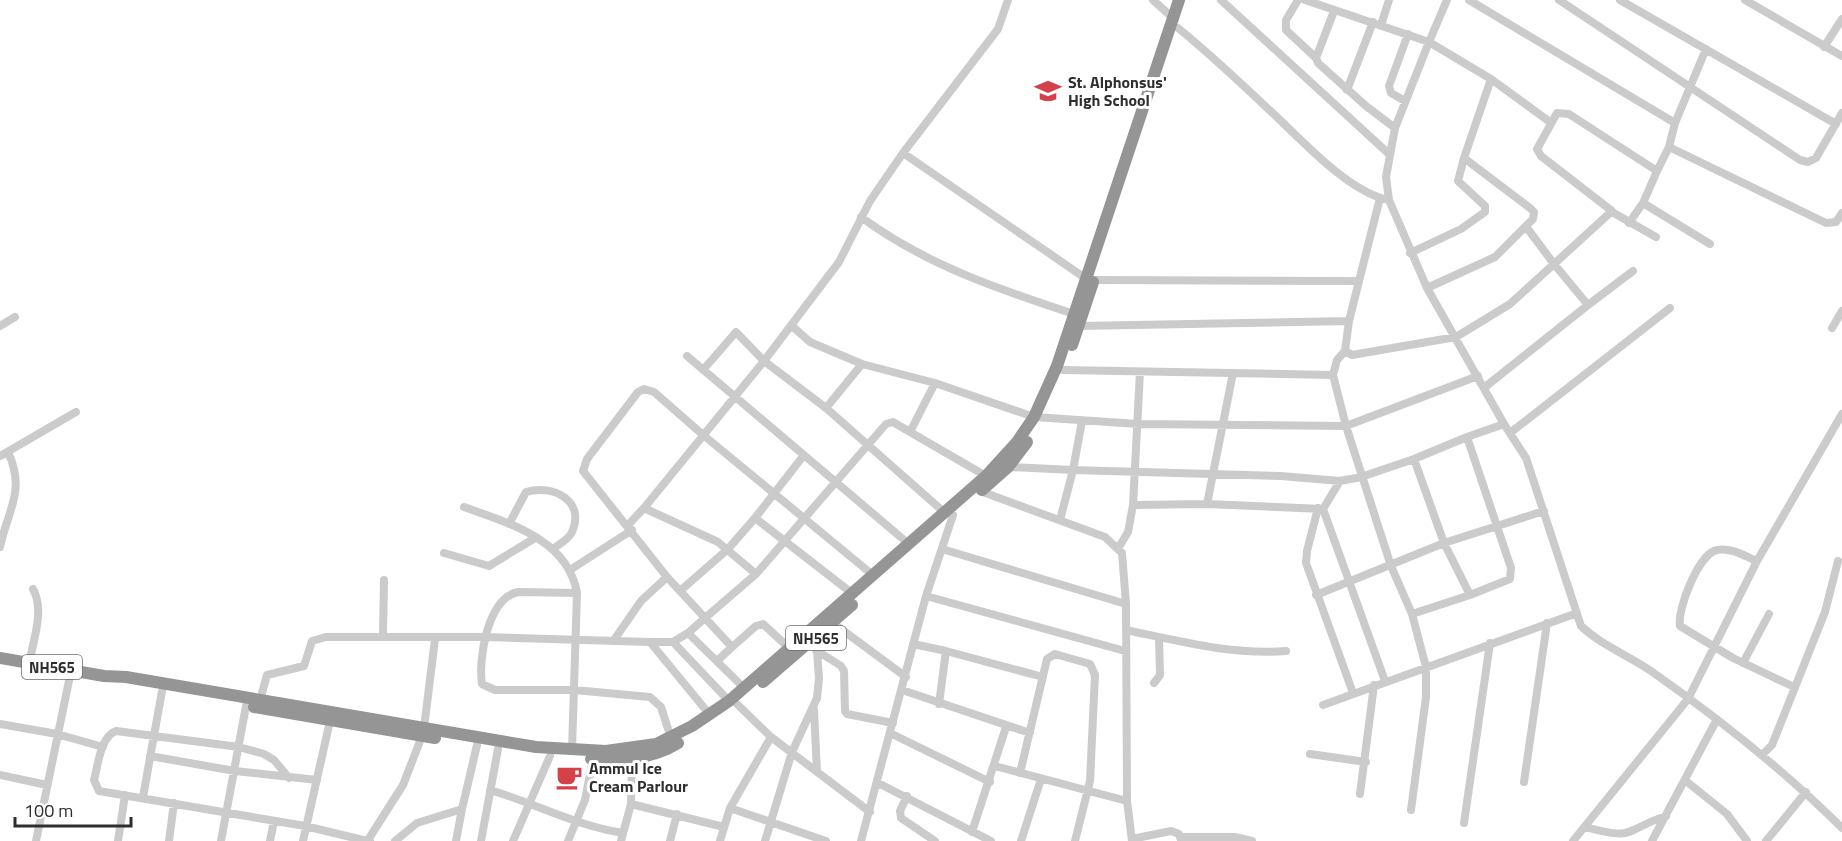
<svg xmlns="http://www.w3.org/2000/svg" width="1842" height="841" font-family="'Titillium Web',sans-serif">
  <rect width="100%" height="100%" fill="#fff"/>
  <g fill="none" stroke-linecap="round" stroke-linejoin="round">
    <path stroke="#cbcbcb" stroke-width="8" d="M1153,0L1173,18
      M1221,0L1389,154
      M1298,0L1286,20V30L1316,58
      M1305,0L1429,42L1395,128L1386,177L1389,200L1427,288L1504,424L1526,458L1581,626C1601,645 1628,655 1651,671C1718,718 1784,770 1842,828
      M1447,0L1429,42L1491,79
      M1469,0L1675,123L1669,147L1826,223L1836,222L1842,213
      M1559,0L1800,160L1808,162L1816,158L1842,113
      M1620,0L1836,124
      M1745,0L1842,56
      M1334,11L1316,58L1318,63L1366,106L1395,128
      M1381,25L1389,0
      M1178,28C1214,57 1247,89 1281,121C1308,147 1348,189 1384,199
      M1824,47L1842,19
      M1347,90L1373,22
      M1405,101L1391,93L1389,86L1408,34
      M1675,123L1706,49
      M903,153L998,29L1008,0
      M1643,203L1710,244
      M1612,212L1656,237
      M861,217C926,265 998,289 1074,314
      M1629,223L1643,203L1657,171
      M1410,253L1461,229L1485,212V206L1458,181L1464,158
      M1094,280L1359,281L1380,198
      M1427,288L1495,257L1533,219L1534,212L1530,208L1464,158L1491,79L1550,122
      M1588,305L1633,271
      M1349,321L1359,281
      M0,326L15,317
      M792,326L810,342L862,364
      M1079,326L1349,321L1345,351L1352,355L1456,337L1510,304L1554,264L1527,228
      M1832,328L1842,311
      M687,356L910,545
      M703,370L736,332L764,361L644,508L718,542L756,574L886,424L893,422L910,432
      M1140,372L1133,505L1207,504L1323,509L1385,681
      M1333,375L1337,360L1345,351
      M935,383L910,432L986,476
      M1485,387L1588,305L1554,264L1612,211L1541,156L1537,149L1557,113L1569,114L1657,171L1669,147
      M826,408L862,364L935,383L1034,417L1138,424L1346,426L1333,375L1063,370
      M1082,421L1073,470L1281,476L1340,481L1361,477L1414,459L1467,437
      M1510,433L1670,308
      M0,456L76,412
      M1414,459L1444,543L1470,595
      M1008,467L1073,470L1060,520
      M980,491L1105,537L1122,553L1126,604L1127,801L1132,841
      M1207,504L1233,373
      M464,507C508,523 568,539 577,593L572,750
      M1318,508L1307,551L1306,563L1353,693
      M1323,509L1340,481
      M945,513L826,408L764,361L839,262L870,201L903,153L1085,278
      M755,518L853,594
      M509,524L526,492C552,484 586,500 572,532C569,539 560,544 554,548
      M628,525L644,508
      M0,547C8,509 26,491 8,452
      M1119,547L1128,532L1133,505
      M942,549L1126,604
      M444,553L489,566L535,538
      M1757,561C1745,556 1730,547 1717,550C1699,553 1677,609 1680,626L1733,658L1794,687
      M570,570L632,530
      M756,574L705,618L680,591L728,549L755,518L804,455
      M667,577L583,471L587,459L638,392L644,389L654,392L702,434L874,576
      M577,593L518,592C488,598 478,658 482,684L495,690H574L650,697L661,707L671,738
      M1316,595L1444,543L1544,511
      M926,596L1125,651
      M1412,614L1470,595L1510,579L1511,568L1467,437L1504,424
      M833,623L906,677
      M1126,630C1178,641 1232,655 1286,651
      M688,633L705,618L732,647L756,626L763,624L789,648
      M383,636L384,580
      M614,640L641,601L667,577L680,591
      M650,642L710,715
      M673,642L729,701
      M913,644L946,651L939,704
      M816,650L841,666L844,671L845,711L847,714L893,723
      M946,651L1043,677
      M718,660L732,647
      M1743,663L1769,614
      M29,664C33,641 45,610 33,589
      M1154,683L1160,675L1159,637
      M902,690L1030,733
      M260,700L267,675L304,666L312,641L326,637H485L650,642H673L688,633L744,688
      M737,704L771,737L870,812
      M1323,705L1577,613
      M814,710L817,771
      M0,724L57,734L103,747
      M424,728L435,639
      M890,733L990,782
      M771,737L730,808L826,841
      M1310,754L1366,762
      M1762,755L1772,745L1825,612L1838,561
      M150,756L235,771L317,780
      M995,766L1127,801
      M1020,773L1047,659L1055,654L1090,664L1095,675L1090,781L1075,841
      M0,775L47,785
      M289,778L274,760L264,754L239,747L116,731C100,737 98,766 94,780L99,791L305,826L367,841
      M1686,781L1727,814L1747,841
      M1524,782L1547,623
      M878,783L991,841
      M490,790C537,804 574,825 623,833
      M1360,794L1374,685
      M907,796L900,811L901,818L935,841
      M143,797L162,691
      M631,804L724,827
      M1411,810L1426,697V667L1412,614L1391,566L1346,426L1478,376
      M1464,823L1490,643
      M1585,827C1637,841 1623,830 1666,816
      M972,832L1006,727
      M1182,837H1235L1252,841
      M1132,839L1171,831L1179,834L1181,840
      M36,841L71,671
      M118,841L125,795
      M169,841L174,803
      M221,841L246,706
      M270,841L274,821
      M303,841L330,721
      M370,841L368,840L403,785L422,736
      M395,841L417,823L462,809L477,745
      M456,841L462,809
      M481,841L498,749
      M513,841L550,756
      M568,841L585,800L593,759
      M621,841L631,804L632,760
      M670,841L677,814
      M720,841L730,808
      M765,841L792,752L817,698L819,678L816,637
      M861,841L926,596L953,515
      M1021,841L1041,779
      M1573,841L1688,699L1757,561L1842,414
      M1652,841L1716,721
      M1766,841L1806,792"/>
    <path stroke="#959595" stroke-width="12" d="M1072,345L1093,282
      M982,490L1008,467L1027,442
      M0,658L104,676L126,677L536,747L606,751L656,744L692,726L729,701L986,476L1017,442L1034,417L1057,366L1179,0
      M763,682L852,605
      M254,707L435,738
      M591,759C623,760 650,760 678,743"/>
  </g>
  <defs>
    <g id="school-bare" transform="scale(2.07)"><path d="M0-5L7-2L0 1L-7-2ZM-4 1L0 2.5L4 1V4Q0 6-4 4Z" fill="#d44148" stroke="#fff" stroke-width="2.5" paint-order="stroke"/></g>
    <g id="cafe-bare" transform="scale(2.07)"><path d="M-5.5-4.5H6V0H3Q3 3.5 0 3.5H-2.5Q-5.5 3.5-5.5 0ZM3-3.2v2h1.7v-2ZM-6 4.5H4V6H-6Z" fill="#d44148" stroke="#fff" stroke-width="2.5" paint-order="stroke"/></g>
  </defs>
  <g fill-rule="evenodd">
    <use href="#school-bare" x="1048" y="91"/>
    <use href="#cafe-bare" x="569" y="777"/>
  </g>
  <g text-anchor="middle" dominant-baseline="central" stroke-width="6" stroke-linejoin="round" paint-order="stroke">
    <g fill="#fff" stroke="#6d6d6d" stroke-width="1.5">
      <rect x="786" y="626" width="60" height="24" rx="4.5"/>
      <rect x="22" y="655" width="60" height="24" rx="4.5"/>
    </g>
    <g font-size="15" font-weight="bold" fill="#2e2e2e">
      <text x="816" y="638">NH565</text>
      <text x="52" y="667">NH565</text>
    </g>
    <g font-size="16" font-weight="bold" fill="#2e2e2e" stroke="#fff" text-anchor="start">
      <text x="1068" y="82">St. Alphonsus'<tspan x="1068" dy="18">High School</tspan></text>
      <text x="589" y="768">Ammul Ice<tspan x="589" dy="18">Cream Parlour</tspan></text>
    </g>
  </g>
  <path d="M15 817v9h116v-9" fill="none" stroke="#2e2e2e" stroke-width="3"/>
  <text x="24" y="817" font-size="18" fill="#2e2e2e" stroke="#ffffff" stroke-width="4.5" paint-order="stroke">100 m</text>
</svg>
